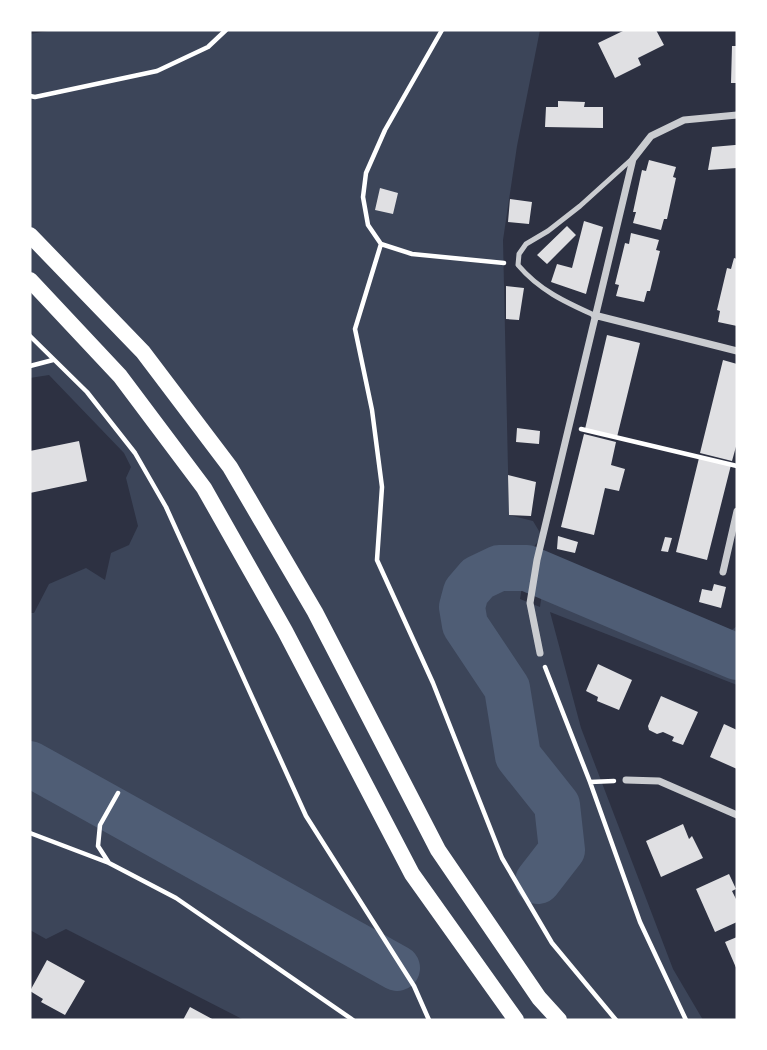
<svg xmlns="http://www.w3.org/2000/svg" width="767" height="1050" font-family="'Exo 2',sans-serif">
  <rect width="100%" height="100%" fill="#2d3142"/>
  <path fill="#3c4559" d="M54,30H540L517,146L503,240L509,515L533,521L542,536L527,556L520,599L540,607L546,564L724,636L737,626V685L550,612L581,728L673,969L703,1020H244L66,929L46,939L30,930V613H34L49,584L86,568L105,580L111,553L129,545L138,526L126,478L131,467L124,453L49,375L30,378V34Z"/>
  <g fill="none" stroke-linecap="round" stroke-linejoin="round">
    <path stroke="#4f5d75" stroke-width="46" d="M30,764L397,968
      M538,881L562,850L557,805L518,756L507,688L465,625L462,607L466,592L478,578L499,568H527L737,657"/>
  </g>
  <path fill="#e0e0e3" d="M625,30H656L664,45L638,58L641,65L615,78L598,43Z
    M732,46H737V83H731Z
    M558,101L585,102L584,107H603V128L545,127L546,107H558Z
    M735,145H737V168L708,170L712,147Z
    M649,160L676,167L673,177L676,178L667,219H664L661,230L633,223L636,212H633L642,170L646,171Z
    M380,188L398,193L393,214L375,210Z
    M510,199L532,202L529,224L508,222Z
    M584,221L603,227L586,294L551,282L557,264L572,268Z
    M567,226L576,235L547,264L537,255Z
    M631,233L659,240L656,250L660,251L650,291H647L644,302L616,296L619,285L615,284L625,243L629,244Z
    M734,258L737,259V326L718,322L720,311L717,310L727,268L731,269Z
    M506,286L524,288L519,320L506,319Z
    M607,335L640,343L617,437L585,429Z
    M723,360L737,364V443L732,461L700,453Z
    M517,428L540,431L539,444L516,442Z
    M584,434L616,442L611,465L625,469L619,491L605,488L594,535L561,527Z
    M79,441L87,481L30,493V451Z
    M699,458L731,465L707,560L676,552Z
    M508,475L536,482L531,516L509,515Z
    M558,536L578,542L575,553L557,549Z
    M665,537L672,538L668,552L661,551Z
    M714,584L726,587L721,608L699,602L702,589L712,591Z
    M598,664L632,680L619,710L597,701L598,697L586,691Z
    M661,696L698,712L683,745L672,741L674,737L663,732L657,734L649,730L648,726Z
    M724,724L737,730V769L710,757Z
    M683,824L689,839L692,836L703,858L661,877L646,841Z
    M729,874L736,889L732,891L737,901V922L715,932L696,889Z
    M737,937V970L725,942Z
    M47,960L85,981L65,1015L41,1002L43,999L30,991Z
    M190,1007L214,1020H183Z"/>
  <g fill="none" stroke-linecap="round" stroke-linejoin="round">
    <path stroke="#fff" stroke-width="4.5" d="M442,30L385,130L366,173L363,197L368,225L381,244L412,254L504,263
      M30,96L35,97L157,71L208,47L226,30
      M381,244L355,329L372,410L382,487L377,560L433,683L502,858L552,943L616,1020
      M30,336L87,392L135,453L166,507L306,816L414,986L429,1020
      M30,366L53,360
      M581,429L737,466
      M545,667L590,782L640,922L686,1020
      M590,782L614,781
      M118,793L100,825L98,846L109,863L176,898L353,1020
      M30,833L109,863"/>
    <path stroke="#caccd0" stroke-width="5" d="M594,315C565,302 539,290 518,265L519,254L526,244L548,231L580,206L632,159"/>
    <path stroke="#caccd0" stroke-width="7" d="M594,315L737,351
      M723,572L737,511
      M540,653L530,603L537,560L633,159L651,136L684,120L737,115
      M626,780L659,781L737,815"/>
    <path stroke="#fff" stroke-width="16" d="M30,235L143,352L230,467L315,612L438,850L539,998L559,1020
      M30,280L120,376L204,488L285,631L412,874L516,1020"/>
  </g>
  <rect width="767" height="1050" fill="none" stroke="#ffffff" stroke-width="63"/>
</svg>
